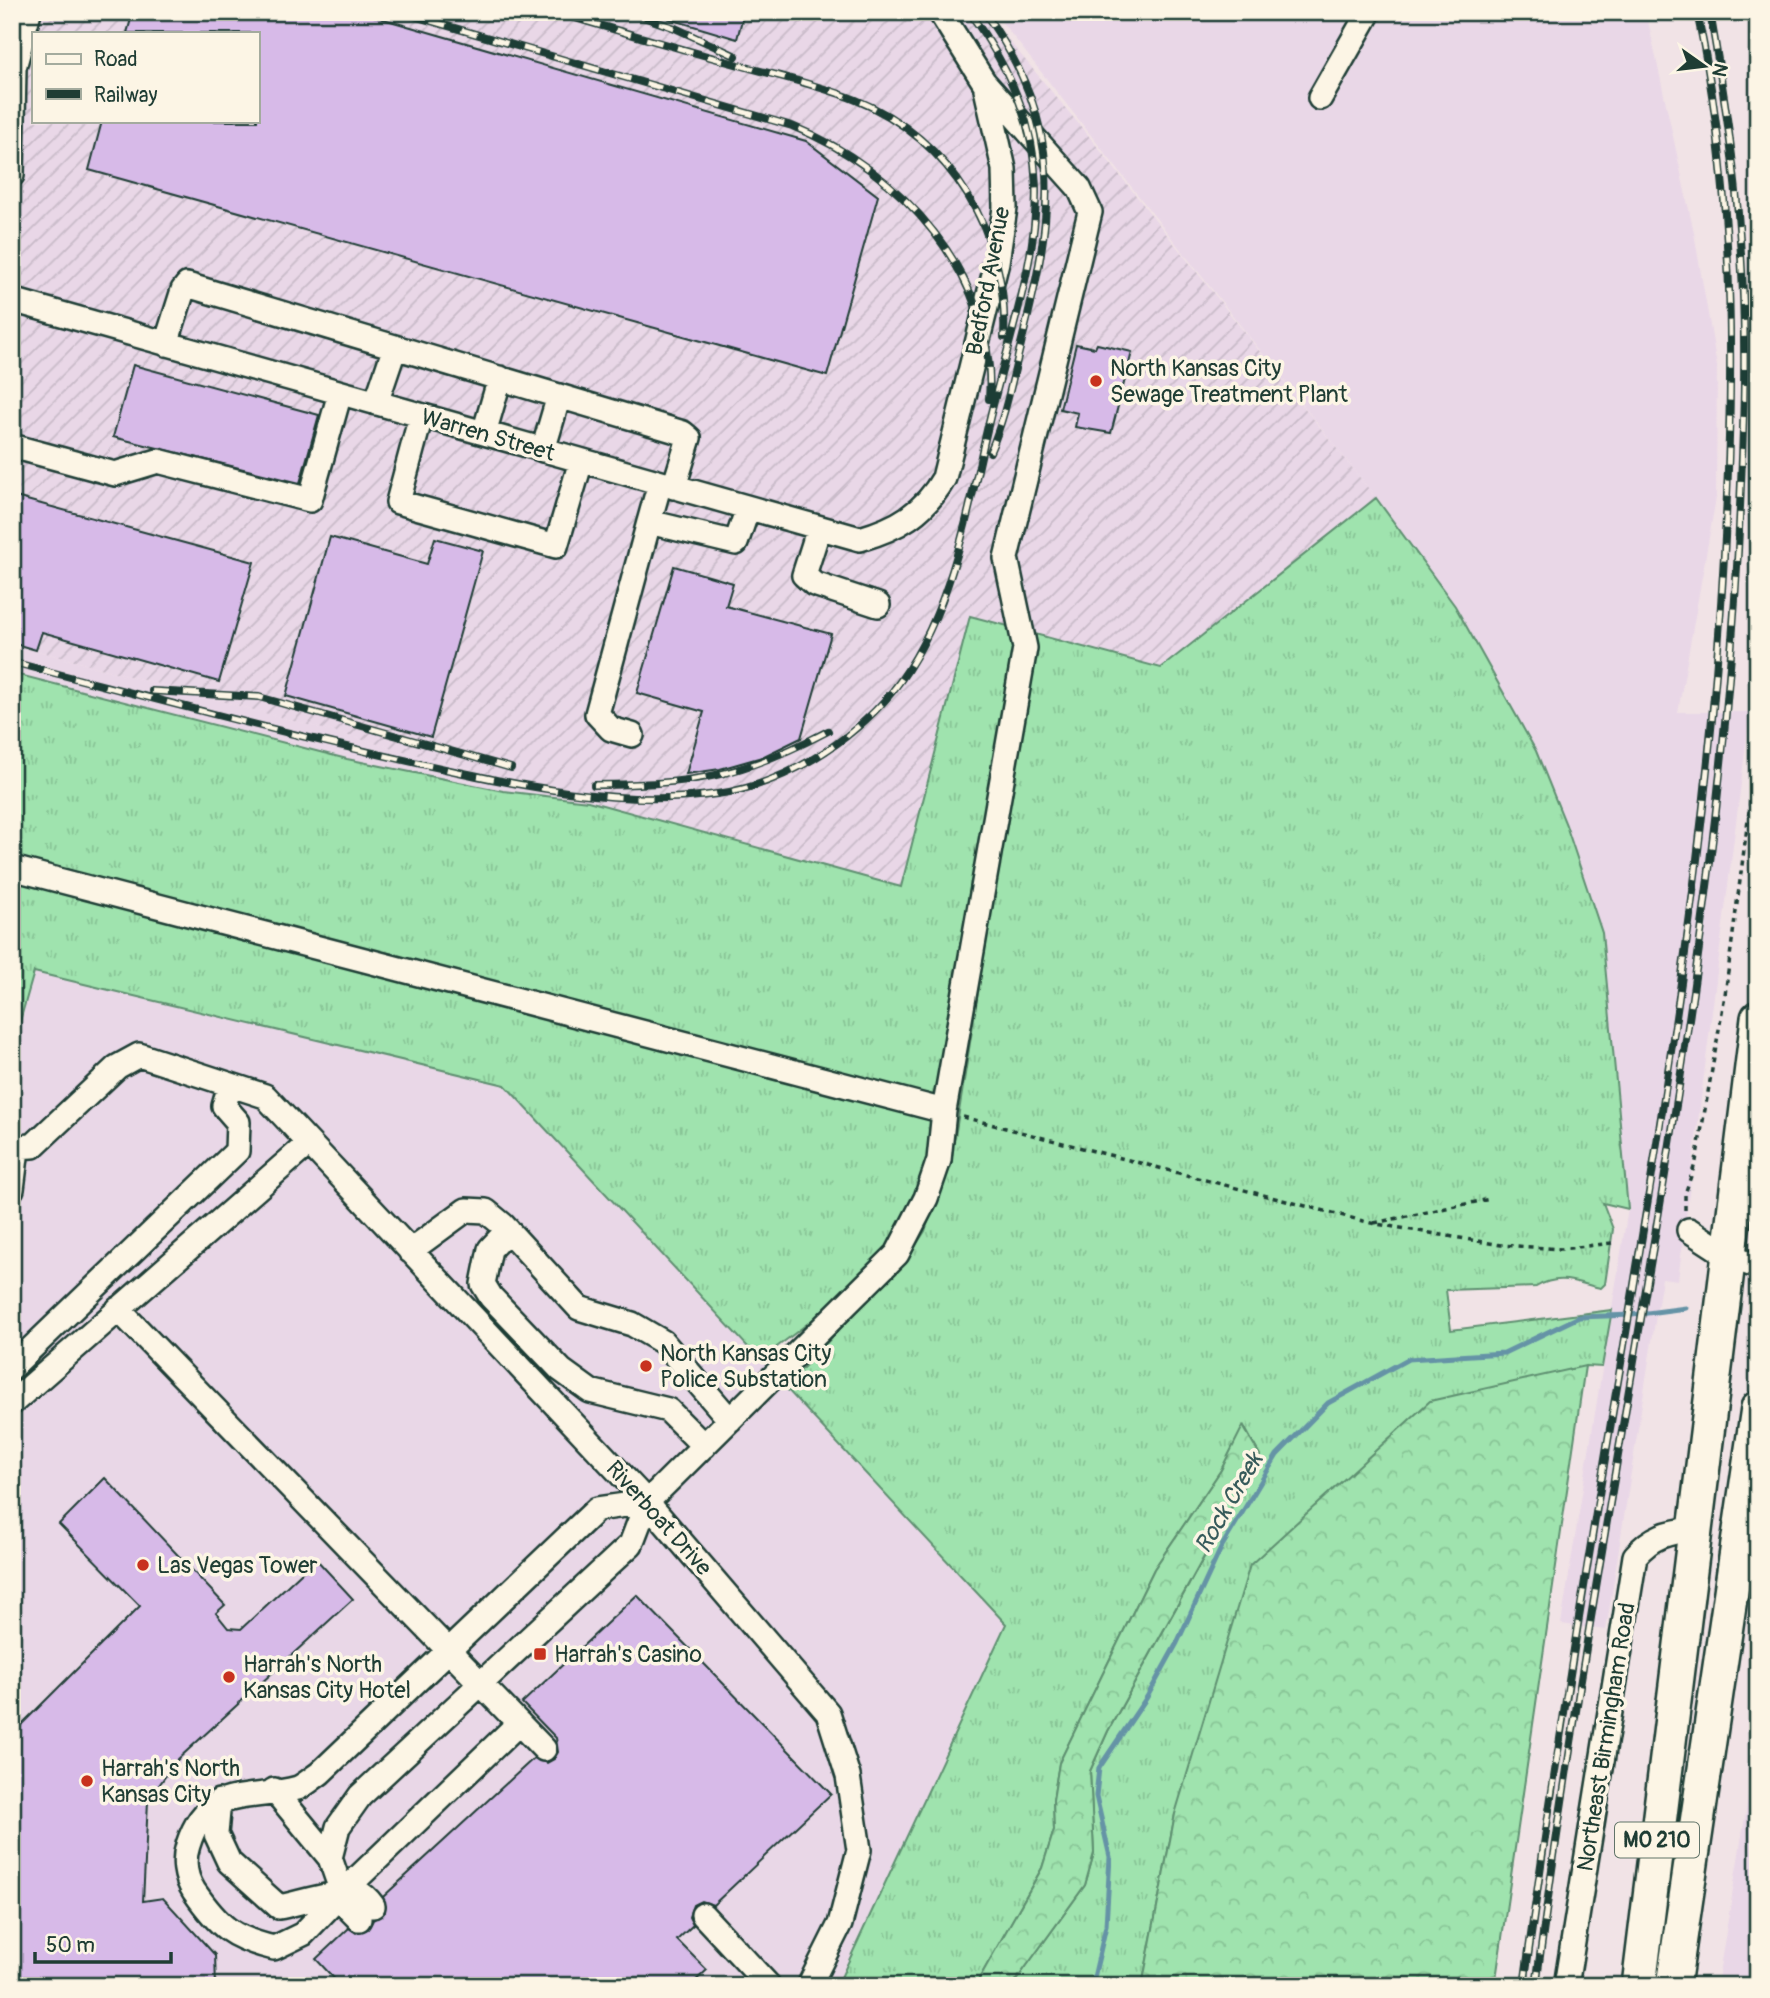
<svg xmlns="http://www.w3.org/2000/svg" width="1770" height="1998" font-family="Pangolin,sans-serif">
  <defs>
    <pattern id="industrial-furrows" width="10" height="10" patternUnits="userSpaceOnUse" patternTransform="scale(1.75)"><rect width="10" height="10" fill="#e9d7e7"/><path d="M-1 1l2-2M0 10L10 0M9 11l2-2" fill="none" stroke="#c7b9c7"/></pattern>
    <pattern id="grass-tufts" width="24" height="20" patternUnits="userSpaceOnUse" patternTransform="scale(1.75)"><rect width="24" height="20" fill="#9fe3ae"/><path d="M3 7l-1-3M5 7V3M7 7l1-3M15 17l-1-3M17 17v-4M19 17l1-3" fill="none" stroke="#88c496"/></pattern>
    <pattern id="forest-crowns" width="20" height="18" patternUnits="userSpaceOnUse" patternTransform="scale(1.75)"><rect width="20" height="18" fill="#9fe3ae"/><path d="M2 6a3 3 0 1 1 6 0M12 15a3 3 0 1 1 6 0" fill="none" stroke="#88c496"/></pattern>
  </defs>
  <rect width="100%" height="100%" fill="#f1e3e6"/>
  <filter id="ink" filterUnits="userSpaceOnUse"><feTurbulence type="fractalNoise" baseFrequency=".0143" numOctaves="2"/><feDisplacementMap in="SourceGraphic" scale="14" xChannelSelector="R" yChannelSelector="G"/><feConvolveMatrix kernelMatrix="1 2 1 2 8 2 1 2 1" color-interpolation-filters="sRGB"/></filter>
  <g filter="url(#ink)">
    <path fill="#e9d7e7" d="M994,12H1646L1694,233L1717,366L1716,498L1678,712H1750L1678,1280L1662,1278L1606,1630L1561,1624L1628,1209L1602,933L1566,825L1536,751L1455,606L1376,498Z
      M12,644L588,801L503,791L347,759L12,673Z
      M34,972L505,1085L1006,1624L837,1986H12V1049Z
      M1758,1739V1986H1717Z"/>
    <path fill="url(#industrial-furrows)" fill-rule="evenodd" d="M12,12H985L1088,135L1376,498L1161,668L970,616L902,887L12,644ZM33,33H257V121H33Z"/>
    <path fill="url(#grass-tufts)" stroke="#5f9071" stroke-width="2" d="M1376,498L1455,606L1536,751L1566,825L1602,933L1628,1209L1603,1203L1613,1229L1605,1284L1601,1288C1577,1283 1560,1273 1536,1287L1446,1290L1451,1330L1612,1310L1602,1367L1585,1366L1175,1814L1142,1986H1012L1085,1885L1094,1853L1090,1771L1108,1731L1260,1456L1244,1426L1221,1470L1154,1569L1059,1763L1053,1800L1054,1830L1042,1868L975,1986H837L1006,1624L785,1387L908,1257L925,1231L955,1137L1035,634L1161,668Z
      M970,616L1008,626L1013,653L929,1155C918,1189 907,1225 885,1254C860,1288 795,1332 760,1360L505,1085L34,972L12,1049V673L347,759L503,791L588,801L901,887Z"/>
    <path fill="url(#forest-crowns)" stroke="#5f9071" stroke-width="2" d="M1585,1366L1495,1986H1142L1175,1814L1250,1565L1430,1401Z
      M1243,1426L1260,1455L1108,1731L1090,1771L1094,1853L1085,1885L1012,1986H975L1042,1868L1054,1830L1053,1800L1059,1763L1154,1569L1221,1470Z"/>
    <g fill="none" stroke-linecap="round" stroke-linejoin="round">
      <path stroke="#6593a6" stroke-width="5" d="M1092,1986L1106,1926L1110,1857L1096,1796L1099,1768L1147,1697L1177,1643L1222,1546L1277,1455L1328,1403L1408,1359L1504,1353L1579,1317L1632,1315L1686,1308"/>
    </g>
    <path fill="#d7bae8" stroke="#1f3d34" stroke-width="2" d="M133,12H359L806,141L878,196L827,376L89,170L102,121H257V33H127Z
      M660,12H744L737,39L660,16Z
      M1076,344L1095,348L1097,344L1132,352L1111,433L1075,427L1078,413L1060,409Z
      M133,365L319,415L300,483L113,437Z
      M12,496L254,562L219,682L42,632L36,650L12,643Z
      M330,537L427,564L435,538L483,551L431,737L286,696Z
      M674,566L733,583L726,606L831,634L801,738L762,757L720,769L686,774L704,712L637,693Z
      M105,1478L225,1605L216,1613L228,1628L241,1629L316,1559L353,1599L176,1761L148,1801L143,1901L163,1898L215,1955L216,1986H12V1734L140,1606L59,1524Z
      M637,1595L831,1794L713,1905L701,1901L693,1905L689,1917L693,1925L677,1940L707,1970L690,1986H341L316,1959L349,1928L356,1933L368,1929L373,1920L385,1912L383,1897L534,1758L547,1763L554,1759L558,1752L556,1738L522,1703Z"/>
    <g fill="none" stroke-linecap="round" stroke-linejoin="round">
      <g stroke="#1f3d34" stroke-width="28">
        <path id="minor" d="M1320,98L1369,12
          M12,175L14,68L29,12
          M12,300L860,539C898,528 924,513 944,478L997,262L1005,208L1004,169L986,89
          M166,344L183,290L187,285L683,433L689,438L674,487
          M376,403L395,347
          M421,416L398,502L556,546L581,461
          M484,433L500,378
          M12,446L115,474L158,461L310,500L340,393
          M543,450L559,396
          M660,483L649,522L736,543L748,508
          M819,528L804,575L814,584L878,605
          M632,735L611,729L597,714L649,522
          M12,868L944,1111
          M12,1147L33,1146L117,1067L139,1055L265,1096L647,1502L828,1713L848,1776L859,1850L840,1924L809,1986
          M12,1189L17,1149
          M508,1230L490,1249L483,1284L491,1297L561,1370L590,1391L668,1410L704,1446
          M1689,1230L1729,1256L1758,1267
          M410,1251L466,1210L486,1211L503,1225L579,1308L632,1324L663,1342L730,1420
          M118,1309L544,1749
          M12,1367L237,1151L238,1122L224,1106L230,1085
          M12,1403L309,1143
          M519,1723L344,1891L303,1934L274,1948C232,1938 219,1927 194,1891C185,1877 183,1860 188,1845C207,1784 248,1802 298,1788C305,1785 313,1778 320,1773L597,1509L647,1502
          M274,1790L330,1858L347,1907L359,1919
          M219,1801L216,1834L229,1862L279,1907C296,1904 350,1887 361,1894C366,1896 370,1902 373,1906
          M330,1858L338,1827L360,1796L631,1544L647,1502L897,1254L926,1198L939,1160L944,1111L1025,648L1006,558L1090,212L1079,188L984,82L940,12
          M703,1915L769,1986
          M1566,1986L1635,1556C1652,1536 1668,1532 1694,1529"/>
      </g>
      <g stroke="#1f3d34" stroke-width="38">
        <path id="highway" d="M1639,1986L1758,1018
          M1673,1986L1758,1408"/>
      </g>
      <path stroke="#1f3d34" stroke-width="3.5" stroke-dasharray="5 5" stroke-linecap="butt" d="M963,1117L1371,1223L1501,1245L1561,1249L1612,1243
        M1685,1210V1194L1696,1161L1725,995L1758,743
        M1374,1223L1490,1199"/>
      <use href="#minor" stroke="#fcf5e5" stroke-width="23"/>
      <use href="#highway" stroke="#fcf5e5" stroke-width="33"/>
      <g stroke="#1f3d34" stroke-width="8">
        <path id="rail" d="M400,12L792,126C900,169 998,277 989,399
          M554,12C616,30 677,48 739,65C778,76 818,85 856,100C951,138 1009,236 1004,337
          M629,12L675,28L736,56
          M984,12C1067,127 1054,215 1021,344C1012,380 1005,418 990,452
          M12,662C148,697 284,734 422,764C517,785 619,808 717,794C783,785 850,743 892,692C955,613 969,500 993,405C1033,248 1075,157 969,12
          M152,691L259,697L511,768
          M594,785C694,784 739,778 828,731
          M1524,1986C1552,1778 1586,1570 1621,1363C1664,1107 1706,850 1722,590C1734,397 1738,203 1697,12
          M1536,1986C1570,1725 1617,1465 1660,1205C1696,988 1726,770 1738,550C1743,447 1748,343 1740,240C1735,163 1723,88 1710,12"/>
      </g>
      <use href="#rail" stroke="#fcf5e5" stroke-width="5" stroke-dasharray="16" stroke-linecap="butt"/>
    </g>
  </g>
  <g fill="#c8321e" stroke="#fcf5e5" stroke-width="2.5">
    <circle cx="1096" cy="381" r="7"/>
    <circle cx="646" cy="1366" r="7"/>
    <circle cx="143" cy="1565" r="7"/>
    <rect x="533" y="1647" width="14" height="14" rx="3.5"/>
    <circle cx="229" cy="1677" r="7"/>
    <circle cx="87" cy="1781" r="7"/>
  </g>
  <g text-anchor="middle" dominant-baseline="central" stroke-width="7" stroke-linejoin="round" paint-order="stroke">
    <rect fill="#fcf5e5" stroke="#617469" stroke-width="2" x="1615" y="1822.5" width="84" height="35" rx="5"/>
    <g font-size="21" font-weight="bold" fill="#1f3d34">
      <text x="1657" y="1840">MO 210</text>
    </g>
    <g font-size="23" fill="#1f3d34" stroke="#fcf5e5">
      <text transform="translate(988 281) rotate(-79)">Bedford Avenue</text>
      <text transform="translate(488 435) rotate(16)">Warren Street</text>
      <text transform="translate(659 1518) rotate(48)">Riverboat Drive</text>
      <text transform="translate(1606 1737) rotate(-81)">Northeast Birmingham Road</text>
    </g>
    <g font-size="23" fill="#1f3d34" stroke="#fcf5e5" text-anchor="start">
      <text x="1110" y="368">North Kansas City<tspan x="1110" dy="26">Sewage Treatment Plant</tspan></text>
      <text x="660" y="1353">North Kansas City<tspan x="660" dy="26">Police Substation</tspan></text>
      <text x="157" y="1565">Las Vegas Tower</text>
      <text x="554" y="1654">Harrah's Casino</text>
      <text x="243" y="1664">Harrah's North<tspan x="243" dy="26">Kansas City Hotel</tspan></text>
      <text x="101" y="1768">Harrah's North<tspan x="101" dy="26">Kansas City</tspan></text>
    </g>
    <g font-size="24" font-style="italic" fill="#365a5a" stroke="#fcf5e5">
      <text transform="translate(1229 1503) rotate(-60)">Rock Creek</text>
    </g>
  </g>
  <rect width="1770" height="1998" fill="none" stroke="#fcf5e5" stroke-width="42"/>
  <rect x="21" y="21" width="1728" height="1956" fill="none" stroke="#1f3d34" stroke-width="2.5" filter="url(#ink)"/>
  <rect x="32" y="32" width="228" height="91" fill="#fcf5e5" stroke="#a4ab9e" stroke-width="2"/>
  <rect x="46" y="54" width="35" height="10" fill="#fcf5e5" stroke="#a4ab9e" stroke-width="2"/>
  <text x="94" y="66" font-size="21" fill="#1f3d34">Road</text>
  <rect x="46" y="89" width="35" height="10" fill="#1f3d34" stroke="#a4ab9e" stroke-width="2"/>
  <text x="94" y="102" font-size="21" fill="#1f3d34">Railway</text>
  <g transform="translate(1704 66) rotate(104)" stroke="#fcf5e5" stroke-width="5" paint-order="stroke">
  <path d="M0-5L12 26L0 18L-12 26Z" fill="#1f3d34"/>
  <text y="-10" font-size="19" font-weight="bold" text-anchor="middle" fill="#1f3d34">N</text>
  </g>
  <path d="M35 1952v10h136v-10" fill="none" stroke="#1f3d34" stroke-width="3.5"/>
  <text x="46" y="1952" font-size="21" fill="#1f3d34" stroke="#fcf5e5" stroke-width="5" paint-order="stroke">50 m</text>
</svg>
